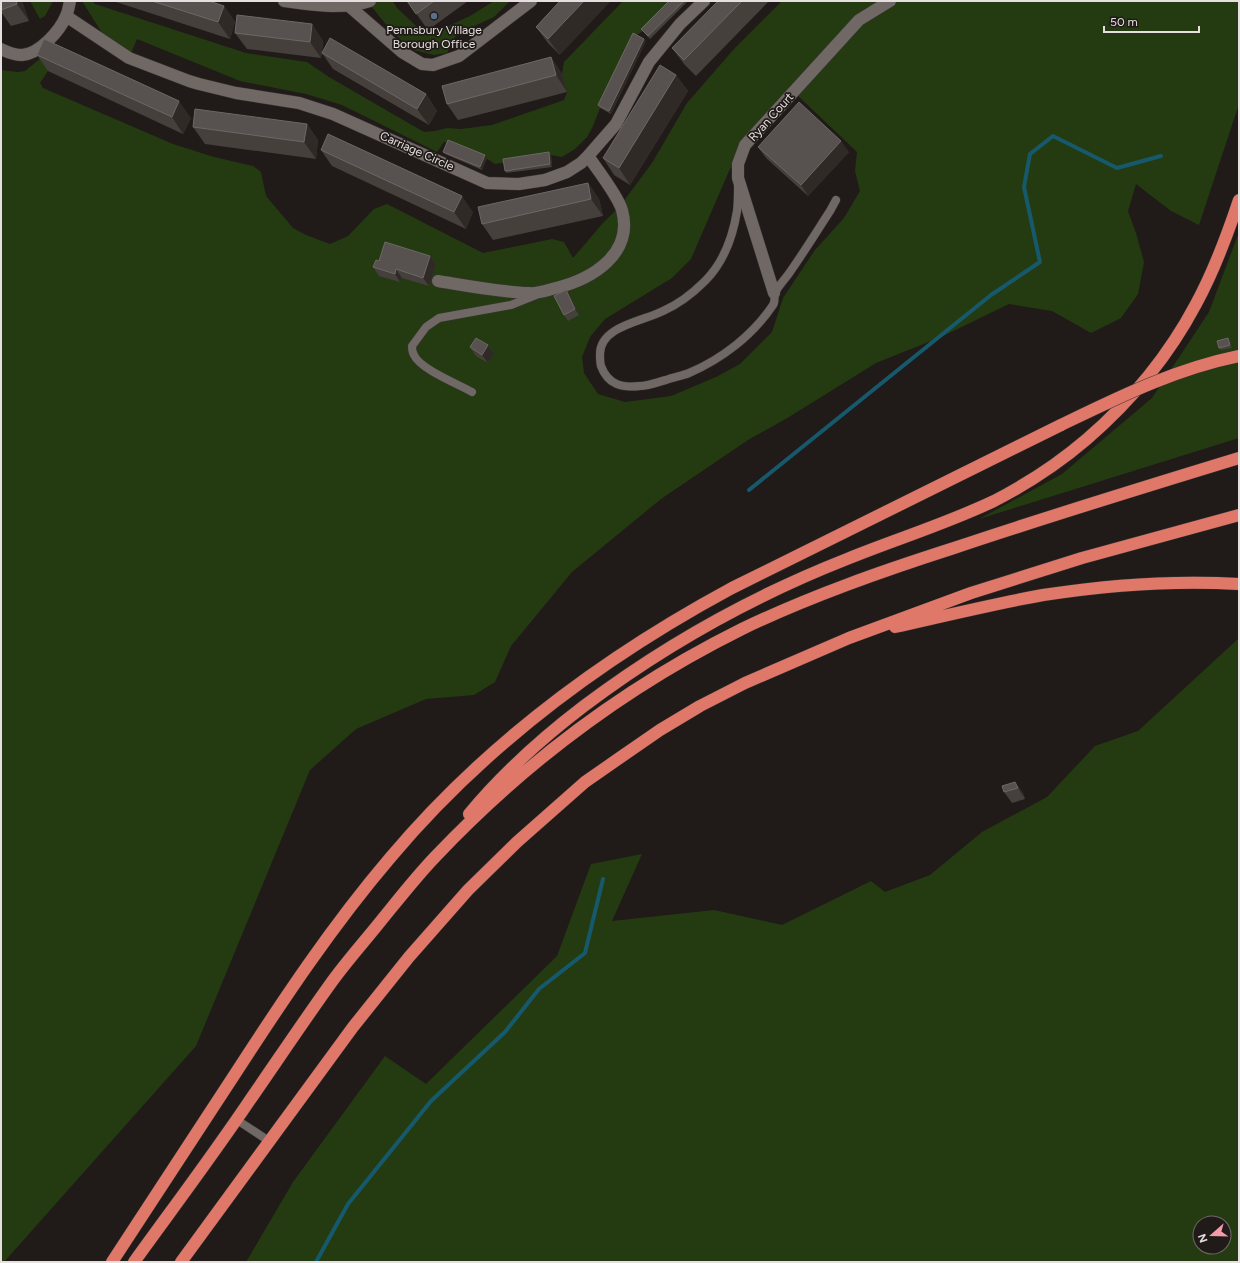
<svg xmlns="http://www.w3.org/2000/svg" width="1240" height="1263" font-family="Figtree,sans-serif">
  <rect width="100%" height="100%" fill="#201a18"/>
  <path fill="#243b12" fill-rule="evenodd" d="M30,1H52V3L45,16L40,19Z
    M82,1H93L95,4L246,53L307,62L329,77L424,132L435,131L447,128L461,129L492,125L564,100L567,92L562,74L564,62L623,1H674L643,31L635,36L600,108L593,126L587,137L575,149L562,157L551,155L495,164L486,158L450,143L444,142L437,152L342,105L306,94L240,81L137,39L129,58L104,36Z
    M367,1H393L397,8L427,36L470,16L494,1H510L494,17L472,27L455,37L447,53L434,55L414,50L404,43L388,27Z
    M782,1H1239V104L1199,225L1171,211L1136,184L1128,211L1136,233L1144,262L1138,294L1121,318L1091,333L1052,311L1009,304L941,337L876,363L789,417L748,440L661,499L572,572L511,646L495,682L474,695L426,699L356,729L310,770L196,1046L4,1262H1V70L18,72L25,71L47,53L48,71L40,83L43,88L173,144L214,157L253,166L261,172L266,196L293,228L306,235L330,244L348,236L374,209L387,204L483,253L552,239L564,242L573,258L603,223L620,206L652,163L687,103L734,49ZM794,92L857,152L855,171L860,191L844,218L815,250L783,298L772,332L740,364L716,377L671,396L625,402L598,394L584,373L582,357L590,337L605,319L672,278L691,259L729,171L745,145Z
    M1239,232V438L979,519L1062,474L1152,398L1209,312Z
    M1239,638V1262H246L293,1182L385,1056L426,1084L557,956L591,864L642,854L612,921L714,910L782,925L871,881L885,892L930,875L982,832L1047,797L1095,746L1138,731ZM1200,1223H1224V1247H1200Z"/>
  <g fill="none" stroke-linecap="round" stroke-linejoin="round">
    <path stroke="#17596c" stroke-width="4" d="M749,490L991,295L1040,262L1024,187L1030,154L1053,136L1117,168L1161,156
      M316,1262L348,1204L431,1101L505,1032L539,989L585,953L603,879"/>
    <g stroke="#393534" stroke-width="9">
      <path id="service" d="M738,187C738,194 738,203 737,211C733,236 723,263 705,281C693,293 679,304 663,311C644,321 600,326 600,354C600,358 600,363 601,366C608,385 622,388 640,386C649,386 658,382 666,380C674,377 682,376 689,373C722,359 753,335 773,305C776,301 773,295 776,291C780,284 786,278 790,272C804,252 817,231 830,211L836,200
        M472,392C458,384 420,369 414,355C412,352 412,349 412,346L426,327L439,318L511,305L536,295
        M237,1120L269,1141"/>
    </g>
    <g stroke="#393534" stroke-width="13">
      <path id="minor" d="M284,1C313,5 342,10 370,1
        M349,6L402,52L422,64L433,65L459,56L531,1
        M66,16L129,58L189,81L199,84L236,93L299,103L333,114L487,183L519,184L545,180L567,172L581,163L588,156L616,124L649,62L680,24L704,1
        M1,49C7,52 15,55 22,55C39,54 60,31 66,16C68,12 69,6 70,1
        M438,281C468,286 499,292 529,293C537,294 548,290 556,288C592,279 634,254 622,210C618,196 597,169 588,156
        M774,293L738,178V164L745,145L859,20L890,1"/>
    </g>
    <g stroke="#393534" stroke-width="13">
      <path id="motorway" d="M895,627C944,616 993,604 1043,595C1108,585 1174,580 1239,584
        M469,814C503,773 542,738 584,706C665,645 753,596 847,559C896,539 946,524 994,501C1027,484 1059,463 1087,439C1131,401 1169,355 1196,304C1214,271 1227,236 1239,200
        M112,1262C153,1199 194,1137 235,1074C283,1000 332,926 390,858C484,746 604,657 732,588L1061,425
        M134,1262C173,1208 213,1155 250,1100C277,1061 303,1022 331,983C346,962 364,942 380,922C398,900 415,878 435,857C523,764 627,686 742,629C810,596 882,571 954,548C1049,516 1144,487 1239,458
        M181,1262L353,1027L409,957L468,890L517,842L585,782L618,759L660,730L700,706L745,683L849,638L971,593L1082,558L1239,515"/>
    </g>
    <use href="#service" stroke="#6f6865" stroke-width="8"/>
    <use href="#minor" stroke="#6f6865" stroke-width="12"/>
    <use href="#motorway" stroke="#e0786a" stroke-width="12"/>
    <g stroke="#393534" stroke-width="13" stroke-linecap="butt">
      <path id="motorway-bridge" d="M1061,425C1119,397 1175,369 1239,356"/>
    </g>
    <use href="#motorway-bridge" stroke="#e0786a" stroke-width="12"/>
  </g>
  <path fill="#46403d" d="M1,1H22L29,21L11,26L1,12Z
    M113,1H209L224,6L235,22L230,39Z
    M407,1H468L428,30Z
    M560,1V55L548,43L536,27Z
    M669,1H688L650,39L641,29Z
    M718,1H769L696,76L684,64L672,48Z
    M312,24L323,41L322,53L426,94L437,111L429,125L333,69L322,53L321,58L247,49L235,33Z
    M646,41L611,114L600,108L598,105Z
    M37,55L191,118L183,134L48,71Z
    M551,57L562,74L567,92L458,120L447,104Z
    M676,75L688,91L630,185L614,175L603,158Z
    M307,124L318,140L316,159L205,144L193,127Z
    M758,147L849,152L808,196L766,158Z
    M321,150L473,212L466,229L332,166Z
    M443,152L487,158L482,170L445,154Z
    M549,152L551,155L552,167L507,173L505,171Z
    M588,183L599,199L603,216L493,240L482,224Z
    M430,256L436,264L429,286L402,278L400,282L379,276L373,267L379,261Z
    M566,290L570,295L579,315L568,321L564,315Z
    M1230,341L1232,348L1221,350L1219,348Z
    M488,345L494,354L488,363L476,356L470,347Z
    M1015,782L1023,793L1025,799L1012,803L1004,792Z"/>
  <path fill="#302a27" d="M16,1H22L29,21L17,4Z
    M584,1H611L560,55L548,39Z
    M224,6L235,22L230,39L218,22Z
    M312,24L323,41L321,58L310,42Z
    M644,39L646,41L611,114L609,111Z
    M551,57L562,74L567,92L556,75Z
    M676,75L688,91L630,185L619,168Z
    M426,94L437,111L429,125L417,109Z
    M179,101L191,118L183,134L172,117Z
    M307,124L318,140L316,159L304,142Z
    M841,141L849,152L808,196L801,185Z
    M549,152L551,155L552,167L550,164Z
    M485,155L487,158L482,170L480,167Z
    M588,183L599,199L603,216L591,199Z
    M462,196L473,212L466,229L454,212Z
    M430,256L436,264L429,286L423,278Z
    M396,269L402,278L400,282L395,274Z
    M566,290L570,295L579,315L575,309Z
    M1228,338L1230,341L1232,348L1230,345Z
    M488,345L494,354L488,363L482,355Z
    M1015,782L1023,793L1025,799L1018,788Z"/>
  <path fill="#57514f" stroke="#6d6865" d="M1,1H16L17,4L1,10Z
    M152,1H209L224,6L218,22Z
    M407,1H434L416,14Z
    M560,1H584L548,39L536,27Z
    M669,1H684L648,36L641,29Z
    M718,1H742L684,60L672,48Z
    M237,15L312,24L310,42L235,33Z
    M633,33L644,39L609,111L598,105Z
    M330,38L426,94L417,109L322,53Z
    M44,39L179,101L172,117L37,55Z
    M551,57L556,75L447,104L442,86Z
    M660,65L676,75L619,168L603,158Z
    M799,102L841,141L801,185L758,147Z
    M195,109L307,124L304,142L193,127Z
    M328,134L462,196L454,212L321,150Z
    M448,140L485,155L480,167L443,152Z
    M549,152L550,164L505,171L503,159Z
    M588,183L591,199L482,224L478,207Z
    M385,242L430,256L423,278L396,269L395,274L373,267L376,260L379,261Z
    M566,290L575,309L564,315L554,296Z
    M476,338L488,345L482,355L470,347Z
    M1228,338L1230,345L1219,348L1217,341Z
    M1015,782L1018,788L1004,792L1002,786Z"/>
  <circle fill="#5c6f8a" stroke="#201a18" stroke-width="1.5" cx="434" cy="16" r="4"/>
  <g text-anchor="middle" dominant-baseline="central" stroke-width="3.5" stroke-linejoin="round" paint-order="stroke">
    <g font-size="12" fill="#e5e0df" stroke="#201a18">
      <text x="434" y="30">Pennsbury Village<tspan x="434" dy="14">Borough Office</tspan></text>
    </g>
    <g font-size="12" fill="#e5e0df" stroke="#201a18">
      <text transform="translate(771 117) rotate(-48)">Ryan Court</text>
      <text transform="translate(417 151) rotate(24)">Carriage Circle</text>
    </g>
  </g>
  <rect width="1240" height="1263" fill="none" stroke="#e5e0df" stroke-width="4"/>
  <g transform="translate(1212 1235) rotate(250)"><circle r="19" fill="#201a18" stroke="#6f6968"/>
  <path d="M0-3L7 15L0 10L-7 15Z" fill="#f39aab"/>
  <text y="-6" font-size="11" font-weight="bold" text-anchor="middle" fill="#e5e0df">N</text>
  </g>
  <path d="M1104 26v6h95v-6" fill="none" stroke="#e5e0df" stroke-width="2"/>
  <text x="1110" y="26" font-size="12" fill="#e5e0df" stroke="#201a18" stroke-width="3" paint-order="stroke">50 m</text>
</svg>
